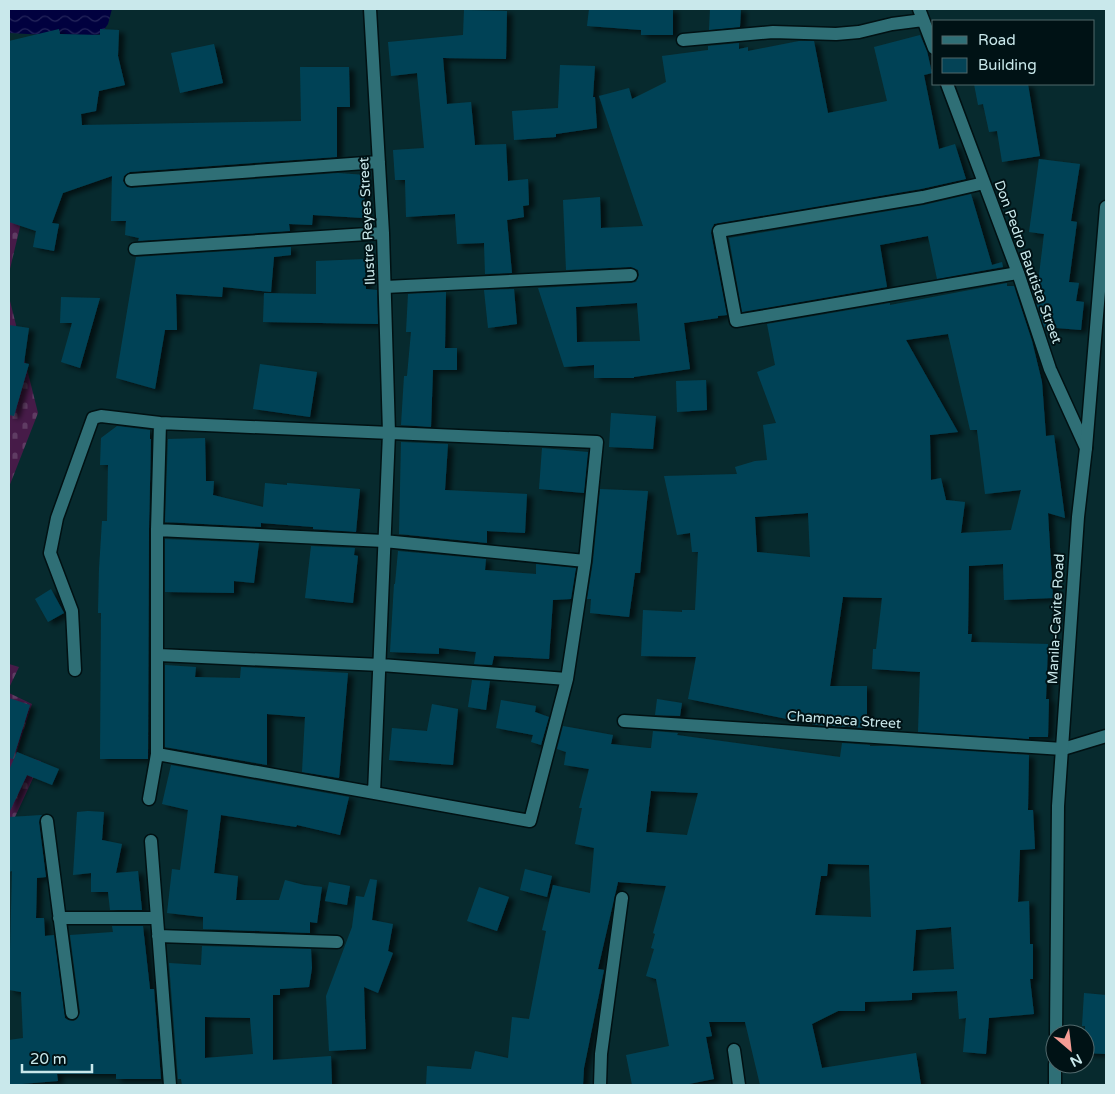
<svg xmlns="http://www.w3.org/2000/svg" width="1115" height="1094" font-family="'Varela Round',sans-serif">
  <defs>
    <pattern id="cemetery-stones" width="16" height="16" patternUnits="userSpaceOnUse" patternTransform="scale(1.25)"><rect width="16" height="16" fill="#461b48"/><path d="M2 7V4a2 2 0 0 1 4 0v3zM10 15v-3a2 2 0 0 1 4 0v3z" fill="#5f3c63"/></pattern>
    <pattern id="water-waves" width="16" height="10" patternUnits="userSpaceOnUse" patternTransform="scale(1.25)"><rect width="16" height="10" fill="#01013f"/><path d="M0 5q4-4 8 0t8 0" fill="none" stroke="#25265b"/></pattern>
    <filter id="shadow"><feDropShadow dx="5.5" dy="3" stdDeviation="2.5" flood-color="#0009"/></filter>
  </defs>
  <rect width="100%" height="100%" fill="#072a2e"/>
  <path fill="url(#cemetery-stones)" d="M15,142L31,181L9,273V148Z
    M9,297L38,413L9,487Z
    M9,664L19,667L9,688Z
    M9,693L32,704L16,754L41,761L9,830Z"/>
  <path fill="url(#water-waves)" d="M9,9H112L108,24L101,34L82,37L9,33Z"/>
  <path fill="#044356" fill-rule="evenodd" filter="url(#shadow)" d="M589,9H673V35H641V30L587,26Z
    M710,9H741L740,27L709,30Z
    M464,10L507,11L506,59L443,58L447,104L471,102L475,145L506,144L508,181L528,179L529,205L523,206L524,217L507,220L512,273L485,274L484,243L457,244L455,214L406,217L405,180H395L393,150L424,148L417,73L391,76L388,42L463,35Z
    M59,29L60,34L100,35V29L119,30L118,56L125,85L99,91L96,111L81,114L82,125L301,121L300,67H349L350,107H337V157L130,172L124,176L123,181L127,187L132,188L338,173L366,175L363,218L313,215L312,225L289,224L290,231L138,241L139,238L125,235L126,221H111L112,176L63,193L52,223L59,224L54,251L33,247L36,231L9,222V41Z
    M920,35L927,51L932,73L924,75L939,149L955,144L966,179L921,189L714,224L711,233L727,315L718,316V318L684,323L690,369L634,377V378H594V365L564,367L538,288L631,283L636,282L639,275L638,270L631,267L566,270L563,200L600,197L601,228L643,226L599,96L629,88L632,99L666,82L662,56L708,50V46L739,43V49L748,47V51L799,41H814L828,113L887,101L874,47ZM637,303L640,341L577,342L576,307Z
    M214,44L223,83L180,93L171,53Z
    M560,65L595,66L593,97H595L597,128L556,134V137L514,140L512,111L558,108Z
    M974,84H1028L1040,156L1002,162L997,131L989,132L983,104L978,105Z
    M1039,159L1080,164L1071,221L1077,222L1069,282L1079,283L1076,301L1084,302L1081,330L1044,327L1030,284L1038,283L1044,234L1029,232Z
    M971,194L992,265L1002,262L1003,267L937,279L928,236L880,245L887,287L742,312L729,238L924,205Z
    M291,247V255L274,257L271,292L223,287L222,297L176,294L177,330H165L155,389L116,378L136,257Z
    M365,259L366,289L377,290L378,324L263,322L264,293L316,294V261Z
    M1007,283V286H1014L1032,341L1042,382L1046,436L1054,435L1065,518L1048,513L1053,598L1004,600L1003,564L969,566L968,634H972L971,642L1048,644L1046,699H1049L1048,737H1029V739L918,732L920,672L872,669L873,649H876L882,598L843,597L830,686H867V728L817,725L688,699L696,657L641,656L643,610L682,612V610H695L698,552H692L690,533L677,535L664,476L737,474L735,467L755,461L767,460L763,425L776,423L757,372L775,365L767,324L890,303V305ZM948,334L970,430H977L985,494L1021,490L1011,530L961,533L965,502L946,500L941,478L931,480L930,435L958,432L906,340ZM808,513L810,557L757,552L755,517Z
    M514,289L517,324L488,328L484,290Z
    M446,292L445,348H457V370H433L431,427L401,425L404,376H407L411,332H406L408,294Z
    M61,297L100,298L80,368L61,362L72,323H60Z
    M9,325L29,328L24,363L29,364L14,416L9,415Z
    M260,364L317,372L310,417L253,409Z
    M706,380L707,410L677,412L676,381Z
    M611,413L656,416L653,449L609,447Z
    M117,426L150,430V439H151L149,530L148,759H100L101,613H98L99,569L102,521H107L108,465H100L101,438Z
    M205,438L206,481H214L213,495L263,507L265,483L287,485V483L360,489L356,532L313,529V527L261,523V527L165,522L168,439Z
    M401,442L448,444L445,490L527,494L525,533L487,531V543L399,534Z
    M542,448L588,452L584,493L539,489Z
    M600,489L648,491L640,573H635L629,617L590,613L591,599H587L593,562Z
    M165,539L259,543L254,583L234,581V593L165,592Z
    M311,546L355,548L354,555L358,556L353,603L305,598Z
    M398,551L486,559L485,570L536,574V564L576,568L571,599L553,600L549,659L494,656L492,665L474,664L476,652L439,648V654L390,652L394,584H395Z
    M51,589L64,613L48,622L35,599Z
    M165,665L196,667L195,677L240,678L241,667L348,673L339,778L302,772L305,717L267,714V765L165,747Z
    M472,680L490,681L486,710L468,707Z
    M9,698L30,705L13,759L9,758Z
    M657,699L682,703L680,716L655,715Z
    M501,700L536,706L535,712L549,717L541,745L531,742L533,735L496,728Z
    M432,704L458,709L453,765L389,760L392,728L427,731Z
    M563,726L613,735L611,744L648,748H651L653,731L678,733L677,735L840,757L842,743L870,745V746H892L1029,755L1028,810H1033L1035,849L1020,850L1018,902L1029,901L1030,944H1033V979H1030L1034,1014L989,1018L986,1054L963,1052L966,1018L959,1019L957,991L912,993V1000L865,1002V1011H838L812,1024L822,1068L916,1053L921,1085H760L745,1022H709L712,1036L706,1037L714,1079L684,1085H632L626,1055L669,1046L656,979L646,976L654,949L651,948L655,934L653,933L666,886L618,882L598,969L604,970L584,1068L583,1085H426L427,1066L471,1069L475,1051L508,1058L512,1017L529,1019L546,931L542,930L553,885L590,893L594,848L575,844L582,808H579L589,769L564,765L566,752L557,749ZM651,791L698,793L687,835L646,832ZM828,864L869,865L871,917L815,915L821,876H827ZM951,927L954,969L913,971L916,930Z
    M17,752L59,769L52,785L27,775L9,813V770Z
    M171,765L349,797L340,835L297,825L296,827L221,815L214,873L238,876L236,900H279L285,880L304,885L322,887L317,923L310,922V933L203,929V917L167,913L172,869L180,870L188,810L162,804Z
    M88,811L104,812L102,840L122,844L116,873L138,871L142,910H110L108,892H91V873L73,875L77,812Z
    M42,815L39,822L46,877L37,878L36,918H44L45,936L54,935L65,1018L68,1020L74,1021L77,1019L80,1012L70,935L113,932L112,926H143L150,989H154L161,1079H116V1074H57L58,1081L9,1085V1040L23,1038L21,992L9,990L12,871L9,872V817Z
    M525,869L552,876L547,897L520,890Z
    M370,879L377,880L372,920L393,924L388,951L393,953L378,993L364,987L366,1049L329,1051L326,996L352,927L356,896L364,897Z
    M329,882L350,886L347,905L325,901Z
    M479,887L509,897L497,931L467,921Z
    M202,946L311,949L312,968L309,987L280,989V995H273V1060L331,1056L332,1085H182L181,1079H178L169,963L201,965ZM205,1017L250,1018L253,1054L205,1058Z
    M1084,993L1106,995V1054L1085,1053V1026H1082Z"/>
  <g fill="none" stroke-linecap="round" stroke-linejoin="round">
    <g stroke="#011113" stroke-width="15">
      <path id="minor" d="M370,9L383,233L389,433L374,793
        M919,9L934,48
        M683,40L773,32L836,34L859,32L892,24L923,20
        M947,84L1018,273L1050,369L1086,448
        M131,180L379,162
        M984,183L923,197L719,231L736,321L1018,273
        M135,249L383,233
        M385,287L631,275
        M157,530L384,541L585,561
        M158,655L381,665L567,679
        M75,670L72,611L50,553L57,518L93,418L101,416L160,423L597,442L585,561L567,679L530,821L157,754
        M624,721L1063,749L1106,736
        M149,799L157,754V530L160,423
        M47,821L72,1013
        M151,841L170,1085
        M59,918H157
        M158,936L337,942
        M734,1050L739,1085
        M600,1085L601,1054L622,898"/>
    </g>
    <g stroke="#011113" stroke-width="15">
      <path id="secondary" d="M1056,1034L1058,806L1078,517L1086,448L1106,207
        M1055,1085V1064"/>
    </g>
    <use href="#minor" stroke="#2f6f76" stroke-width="12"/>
    <use href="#secondary" stroke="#2f6f76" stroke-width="12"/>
  </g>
  <g text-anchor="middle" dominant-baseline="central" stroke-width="4" stroke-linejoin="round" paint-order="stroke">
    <g font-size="14" fill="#c9e8eb" stroke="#001215">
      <text transform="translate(367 221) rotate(-93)">Ilustre Reyes Street</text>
      <text transform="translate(1028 262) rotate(70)">Don Pedro Bautista Street</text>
      <text transform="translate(1056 619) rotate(-87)">Manila-Cavite Road</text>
      <text transform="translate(844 720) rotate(4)">Champaca Street</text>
    </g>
  </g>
  <rect width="1115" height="1094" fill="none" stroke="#c9e8eb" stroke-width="20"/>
  <rect x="932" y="20" width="162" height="65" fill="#001215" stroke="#50686b"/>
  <rect x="942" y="36" width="25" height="8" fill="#2f6f76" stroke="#50686b"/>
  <text x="978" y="45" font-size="15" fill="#c9e8eb">Road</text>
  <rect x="942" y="58" width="25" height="15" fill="#044356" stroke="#50686b"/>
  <text x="978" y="70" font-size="15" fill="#c9e8eb">Building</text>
  <g transform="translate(1070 1049) rotate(152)"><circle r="24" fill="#001215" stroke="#50686b"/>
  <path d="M0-4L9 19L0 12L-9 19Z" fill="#f59c94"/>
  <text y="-8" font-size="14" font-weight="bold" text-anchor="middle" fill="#c9e8eb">N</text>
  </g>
  <path d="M22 1064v8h70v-8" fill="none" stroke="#c9e8eb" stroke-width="2.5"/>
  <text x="30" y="1064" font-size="15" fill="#c9e8eb" stroke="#001215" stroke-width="4" paint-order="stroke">20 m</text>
</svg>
